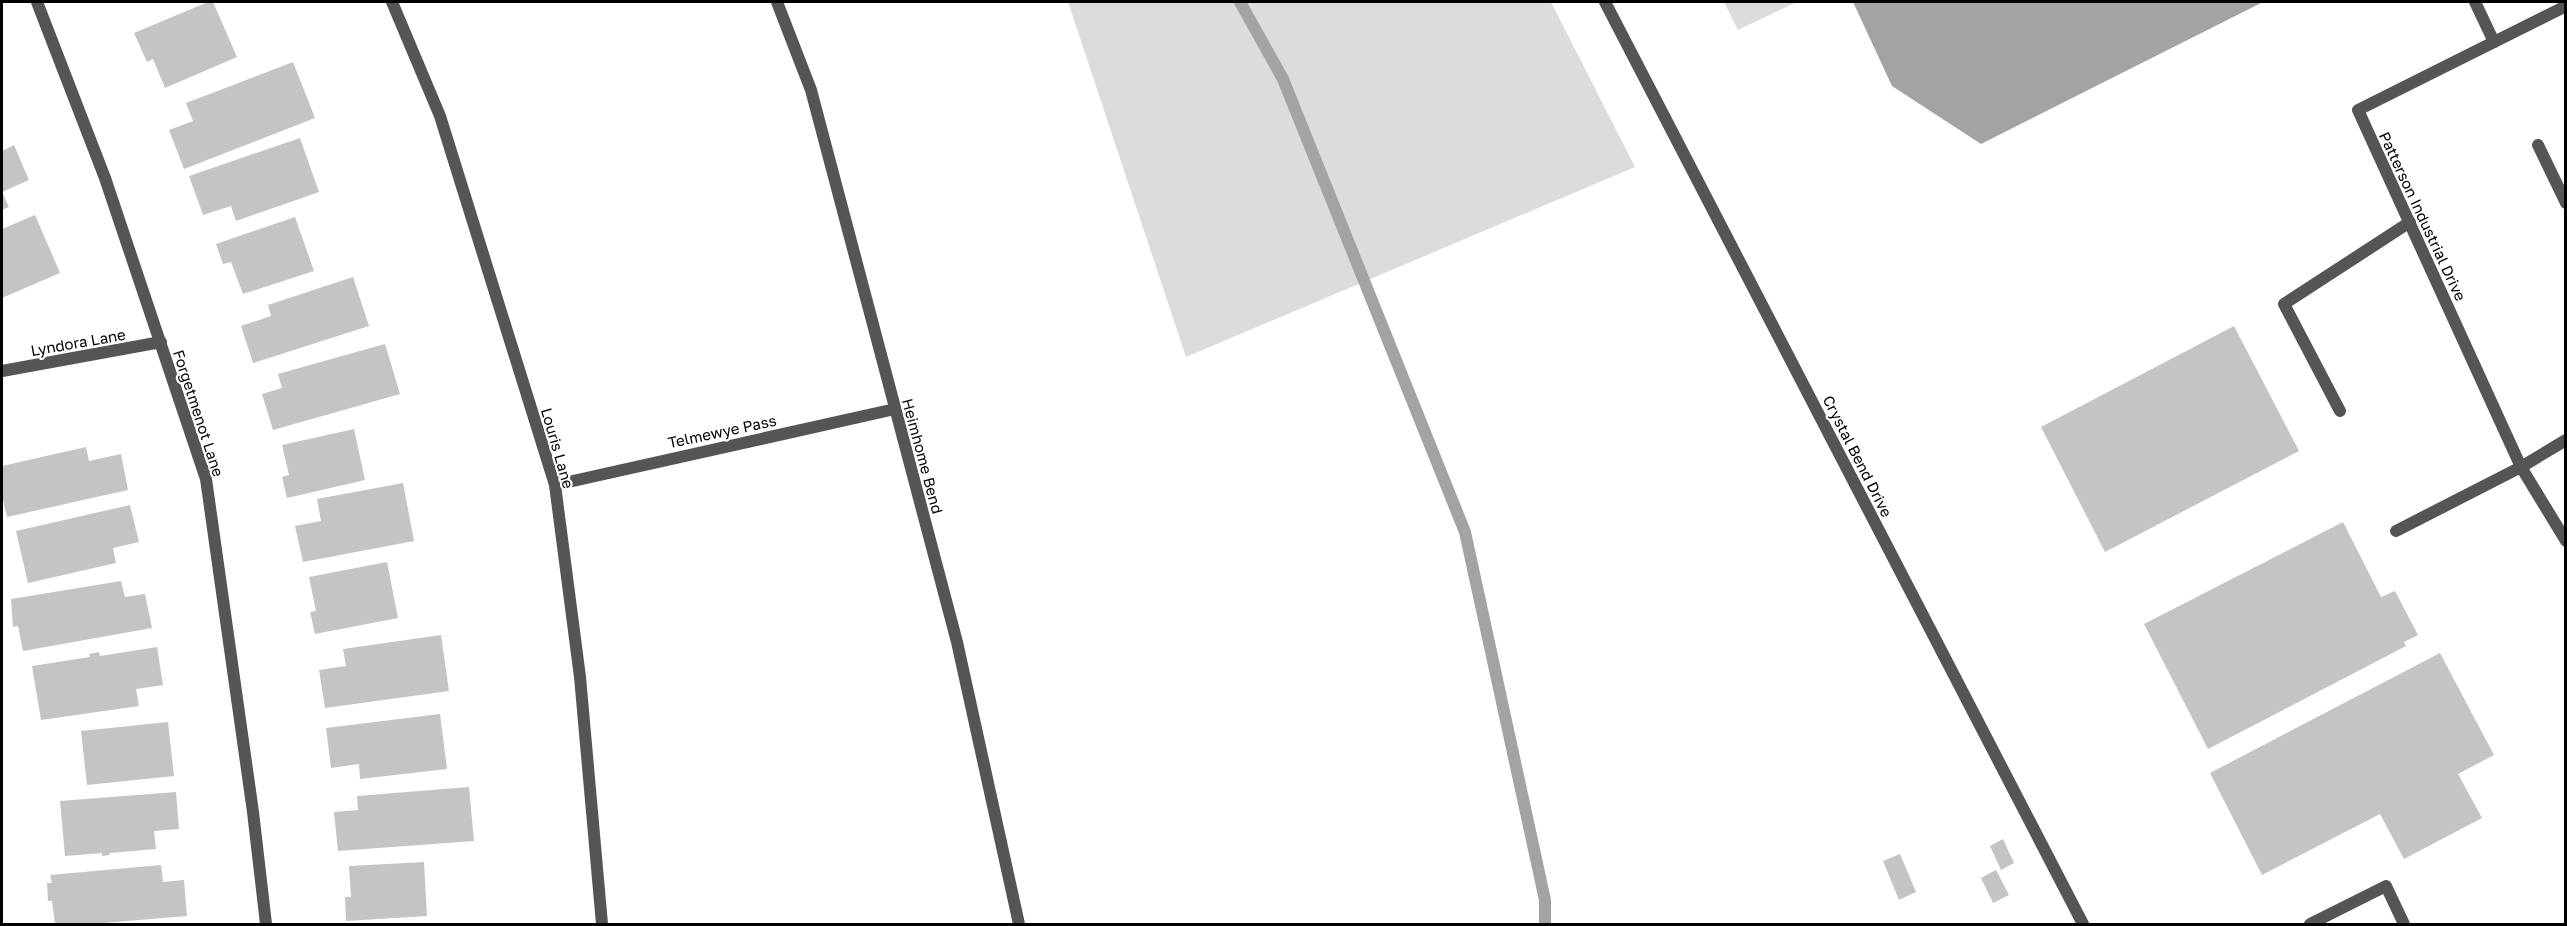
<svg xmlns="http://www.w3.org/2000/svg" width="2567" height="926" font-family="'Golos Text',sans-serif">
  <rect width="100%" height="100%" fill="#fff"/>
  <path fill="#dcdcdc" d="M1068,2H1551L1635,167L1186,357Z
    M1724,2H1797L1738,30Z"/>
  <path fill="#a3a3a3" d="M1853,2H2263L1981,144L1892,86Z"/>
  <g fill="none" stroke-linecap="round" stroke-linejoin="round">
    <path stroke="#a3a3a3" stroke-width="12" d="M1240,2L1283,79L1465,532L1545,900V924"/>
  </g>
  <path fill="#c4c4c4" d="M208,2H213L237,57L165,88L153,59L147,62L134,33Z
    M293,62L315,118L184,169L169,130L193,121L186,103Z
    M300,138L319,192L236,221L231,206L203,215L189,176Z
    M14,145L29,180L2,192L9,207L2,210V151Z
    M35,215L60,273L2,298V229Z
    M295,217L314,271L243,294L231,262L223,264L216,244Z
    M353,277L369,326L253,363L241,326L271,316L268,305Z
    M2234,326L2299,451L2105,552L2041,427Z
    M385,344L400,394L273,430L262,394L282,388L278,374Z
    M354,429L365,480L287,498L282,477L289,475L282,445Z
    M86,447L89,461L121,454L128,490L7,517L2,495V466Z
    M403,483L414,541L303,562L295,526L321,521L317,499Z
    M130,505L139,542L113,548L116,563L28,583L16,531Z
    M2343,522L2381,597L2395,591L2418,635L2404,642L2406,646L2208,749L2144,624Z
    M387,562L398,618L315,634L310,612L316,611L309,577Z
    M121,581L125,597L145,594L152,628L23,651L18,626L13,627L11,599Z
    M441,635L449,691L325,708L319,670L346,666L343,649Z
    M157,647L163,685L136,689L139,706L41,720L32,666L90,657L89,654L99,652L100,656Z
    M2440,653L2494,755L2458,774L2482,818L2404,859L2380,814L2262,875L2210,773Z
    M440,714L447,769L360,779L359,764L331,768L326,728Z
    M168,722L174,776L87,785L81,731Z
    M469,787L474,841L338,851L334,812L358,810L357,796Z
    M176,792L179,829L154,831L156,849L110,853L109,855L102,856V853L65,856L60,801Z
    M2003,839L2014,863L2001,870L1990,846Z
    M1900,854L1916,892L1899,900L1883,861Z
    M424,862L427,916L346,921L345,897H351L349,866Z
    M161,865L163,882L184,880L187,916L91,924H55L52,901H48L47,883H52L50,875Z
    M1996,870L2009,895L1993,903L1981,878Z"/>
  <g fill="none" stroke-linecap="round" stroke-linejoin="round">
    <path stroke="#555" stroke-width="12" d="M2475,2L2494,42
      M2538,145L2566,203
      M2340,411L2284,304L2410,222
      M2396,531L2521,467L2566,440
      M2310,924L2386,886L2404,924"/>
    <path stroke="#555" stroke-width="12" d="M37,2L105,178L206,479L253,812L266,924
      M392,2L440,116L555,485L580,677L602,924
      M777,2L811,90L957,642L1019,924
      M2566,6L2358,110L2521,467L2566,541
      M2,371L161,342
      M555,485L895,409"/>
    <path stroke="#555" stroke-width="12" d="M1605,2L2083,924"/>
  </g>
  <g text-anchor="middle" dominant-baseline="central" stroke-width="4.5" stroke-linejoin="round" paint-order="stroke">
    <g font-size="15" fill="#000" stroke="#fff">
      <text transform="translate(2423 216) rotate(65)">Patterson Industrial Drive</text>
      <text transform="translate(78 342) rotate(-10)">Lyndora Lane</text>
      <text transform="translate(199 413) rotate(72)">Forgetmenot Lane</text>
      <text transform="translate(722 431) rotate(-12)">Telmewye Pass</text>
      <text transform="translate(558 448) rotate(74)">Louris Lane</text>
      <text transform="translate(923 456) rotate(75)">Heimhome Bend</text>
      <text transform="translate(1858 456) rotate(63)">Crystal Bend Drive</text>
    </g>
  </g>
  <rect width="2567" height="926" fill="none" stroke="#000000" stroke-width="6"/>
</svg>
